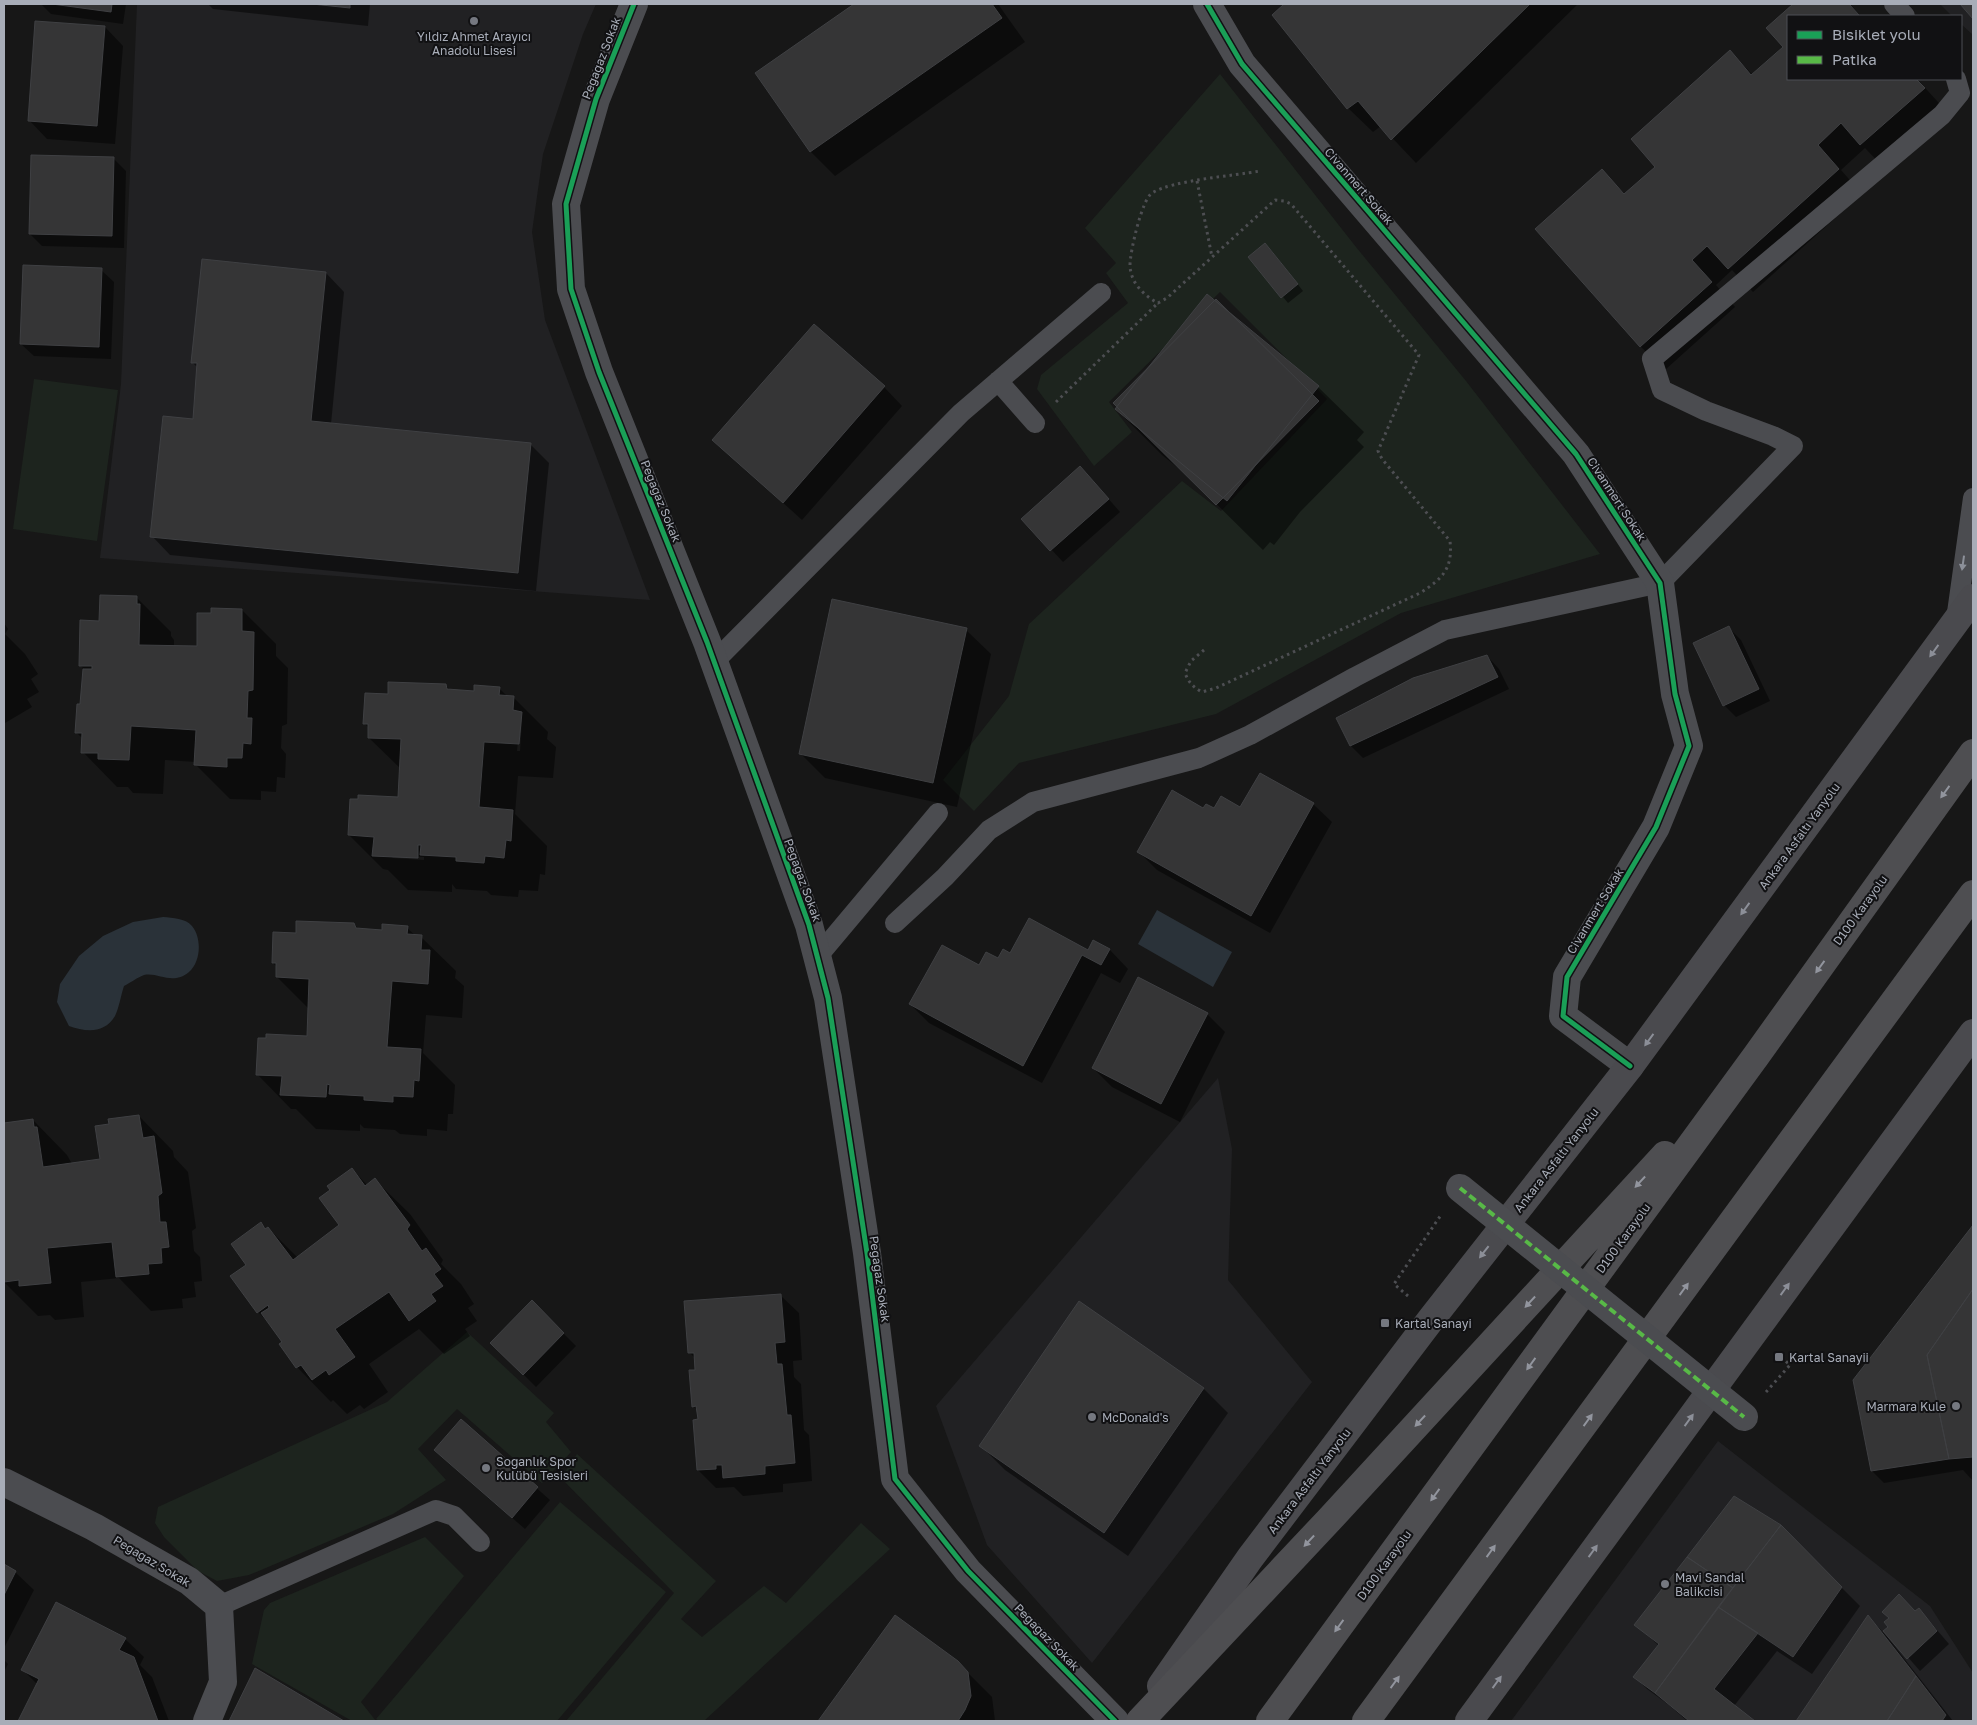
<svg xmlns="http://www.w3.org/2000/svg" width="1977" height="1725" font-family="'Golos Text',sans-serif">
  <rect width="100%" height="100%" fill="#171717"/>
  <path fill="#212123" d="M137,4H596L583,34L543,154L532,232L545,320L650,600L100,558L121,384Z
    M1940,4H1973V35L1961,24V16H1952Z
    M1218,1078L1232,1149L1228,1280L1312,1382L1092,1663L987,1545L936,1406Z
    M1718,1441L1930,1606L1973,1673V1721H1511Z"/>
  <path fill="#1d241e" d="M1220,74L1356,247L1466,381L1600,554L1401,613L1216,714L1019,763L974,811L943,780L1009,696L1029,624L1182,481L1221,511L1327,399L1220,292L1109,402L1132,432L1094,466L1037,389L1041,375L1128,303L1106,273L1116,263L1085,228Z
    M34,379L118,390L97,541L13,529Z
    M467,1332L554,1413L546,1422L571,1452L542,1483L457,1409L418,1449L446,1480L393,1514L249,1575L217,1581L198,1571L164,1537L155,1523L158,1507L387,1402Z
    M577,1454L716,1581L681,1619L702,1637L764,1586L786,1603L861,1523L890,1549L704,1721H566L674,1593L561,1478Z
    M560,1502L666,1592L557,1721H379L376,1719Z
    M425,1537L464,1576L361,1702L376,1721H352L252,1664L264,1610L270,1603Z"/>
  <path fill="#2a3239" d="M1157,910L1232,952L1213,987L1138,944Z
    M163,917C173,918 185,918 192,926C202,938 201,962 189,972C172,986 159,972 144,975C138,977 130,983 124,986C121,995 119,1008 115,1016C104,1034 86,1032 69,1026L57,1002L60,984L79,956L103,936L133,922Z"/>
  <path fill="#0007" fill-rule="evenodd" d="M41,4H126L123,24L51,14Z
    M208,4H370L368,26L213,9Z
    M856,4H998L1025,42L835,176L811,152L757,74Z
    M1286,4H1578L1416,163L1381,126L1373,132L1348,108L1274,15Z
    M1795,4H1850L1861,16H1788V79H1917L1948,113L1885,169L1865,148L1841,170L1862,194L1753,292L1732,270L1716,285L1735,307L1665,370L1640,346L1602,171L1626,195L1657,167L1730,52L1753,75L1785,47L1768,28Z
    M105,27L123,46L115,144L47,139L29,120Z
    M113,158L126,171L124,248L42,246L30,234Z
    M1271,250L1303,291L1288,303L1250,257Z
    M101,270L114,282L111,359L34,356L21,344Z
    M326,273L344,292L331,424L530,444L549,463L536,591L170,555L152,536L195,420L198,368L192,362Z
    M1232,317L1318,387L1364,432L1357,440L1364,447L1300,512L1274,545L1270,542L1263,550L1187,475L1162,455L1116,409Z
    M884,387L902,406L802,520L714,440Z
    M1092,480L1120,512L1063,562L1023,519Z
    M136,597L171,632V636L174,640V647H198L212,614L242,610L276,644V656L288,668L287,724L282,726L281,748L286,754L285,778L277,777L276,792L261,791V800L230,799L195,764L196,762L165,760L163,794L133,793L128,787H117L83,752V739L76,732L81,705L84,669L80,665L100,622Z
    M4,623L8,629L5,634L25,654L38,674L31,679L39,692L27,699L32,707L5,723L4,722Z
    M1729,628L1741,640L1770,701L1736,717L1724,705Z
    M966,630L991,654L957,807L825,778L800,753Z
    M1487,656L1499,669L1509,689L1363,758L1351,746Z
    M445,685L451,690L475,692L499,688L508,697H513L548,732L547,739L556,747L553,778L518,776L515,814L547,846L545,875L540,874L538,891L519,890L518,897L491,895L487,891L456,889L452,884V892L408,890L388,870L383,869L349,835L399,798L401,769L369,738V728L365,724L389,695ZM520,720H522L520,751H517ZM390,855L424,857V860L393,858Z
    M1313,804L1332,822L1270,933L1157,870L1139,852L1204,809H1241Z
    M354,924L359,929L383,931L407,928L416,936L421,937L456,971L455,978L464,986L462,1018L426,1015L423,1053L455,1085L453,1114H448L447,1131L427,1129V1136L400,1134L395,1130L364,1128L360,1124V1131L316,1129L296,1109H291L257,1074L308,1038L309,1009L277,977V967L273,963L297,934Z
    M1093,942L1110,950L1128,969L1120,983L1101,973L1042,1083L929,1023L910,1004L979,967L1010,955L1088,951Z
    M1207,1014L1225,1032L1180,1122L1112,1087L1093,1068Z
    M139,1116L173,1151L174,1157L188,1172L196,1228L192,1231L194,1251L200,1257L202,1281L194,1282L196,1297L182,1299L183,1308L151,1311L119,1278L81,1282L84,1317L55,1320L50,1315L38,1316L4,1282V1124L33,1120L67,1155L72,1164L101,1160L111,1125Z
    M352,1169L368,1186L375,1180L410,1214L443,1260L441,1264L461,1284L474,1304L468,1308L477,1321L465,1329L470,1336L444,1354L419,1329L369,1364L388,1392L364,1409L360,1405L347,1414L333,1400L331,1402L297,1367L284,1342L272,1326L258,1312L232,1276L248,1265L261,1224L266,1230L268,1228L297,1257L340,1225L332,1190Z
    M1973,1227V1481L1963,1470L1884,1483L1872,1471L1854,1380Z
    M780,1295L799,1313L802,1360L793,1361L794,1377L801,1384L804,1430L809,1435L812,1481L783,1484V1492L743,1496L734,1487L716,1488L698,1470L699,1421L698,1411L693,1406L697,1371L696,1359L690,1353Z
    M532,1302L576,1346L536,1387L492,1343Z
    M1204,1389L1228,1413L1128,1556L1005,1470L981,1446Z
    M461,1421L550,1500L525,1529L448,1462Z
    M1780,1526L1860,1606L1812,1674L1777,1651L1734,1706L1753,1721H1687L1669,1705L1647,1689L1635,1677L1659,1646L1636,1624Z
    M4,1566L15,1572L34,1590L4,1648Z
    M1919,1609L1949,1644L1920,1671L1885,1631Z
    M895,1617L957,1662L992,1697L995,1721H819Z
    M1868,1617L1886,1635L1953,1721H1797Z
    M125,1639L144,1657L140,1665L152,1677L169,1721H19L38,1685L23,1670Z
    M4,1660L8,1664L4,1672Z
    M255,1670L342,1721H231Z"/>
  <path fill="#353536" stroke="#3f4043" d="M52,4H112L111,12Z
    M312,4H350V8Z
    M854,4H992L1002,18L810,152L755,73Z
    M1284,4H1530L1391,140L1358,101L1347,109L1272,15Z
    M1793,4H1849L1860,16H1788V79H1916L1925,88L1860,145L1841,123L1818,145L1839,169L1728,269L1707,246L1692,260L1712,282L1640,347L1535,229L1602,169L1624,194L1655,167L1631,139L1730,50L1751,75L1783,47L1766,28Z
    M1960,4H1973V19Z
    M35,21L105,26L97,126L28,121Z
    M31,155L114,157L112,236L29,234Z
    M1265,243L1298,284L1281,298L1248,257Z
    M202,259L326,272L311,421L531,443L518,573L150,537L163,416L193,419L197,363H191Z
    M23,265L102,268L99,347L20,344Z
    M1207,294L1319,386L1227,501L1115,409Z
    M1216,299L1319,401L1216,505L1113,403Z
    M814,324L885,386L783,503L712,440Z
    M1080,466L1109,499L1050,551L1021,519Z
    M100,595L137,596V604H140L139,645L197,646V613H211V608L242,609V631L254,632L253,690L248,691L247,718H252L251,744L243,743L242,758H227V767L194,765L196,730L131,726L129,760L98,759V753H81L82,733H75L77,704H80L83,669H92V666H79L80,620L99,621Z
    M832,599L967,628L933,783L799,754Z
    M1729,626L1759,689L1723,706L1693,643Z
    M1487,655L1498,677L1350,746L1336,718L1413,678Z
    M388,682L446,684L447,689L474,691V685L500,687L499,695L514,696L513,710L522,712L519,744L484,742L479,807L513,810L511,841L506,840L504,858L485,856L484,863L456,861V857L420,855L421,845H418V858L372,856L374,837L348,835L350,799H358V795L398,797L401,739L368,738V724H363L365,693L388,694Z
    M1260,773L1314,803L1251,916L1137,852L1172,790L1203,808L1206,804L1214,808L1221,796L1240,807Z
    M1029,918L1088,950L1093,940L1110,949L1101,965L1082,955L1023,1066L909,1004L942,945L979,965L986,952L998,958L1003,949L1010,953Z
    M296,921L354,923L356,928L382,930V924L408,926L407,934L422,935L421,950H430L428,984L392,981L387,1047L421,1049L419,1081L414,1080L413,1097L393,1096V1102L364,1100V1096L329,1094L330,1085L327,1084L326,1097L280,1095L282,1076L256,1075L258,1038H266V1034L307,1036L309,979L276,977V963H272L273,932L296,933Z
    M1138,977L1208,1013L1161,1104L1092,1068Z
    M139,1115L143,1138L154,1136L162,1193L158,1196L160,1222H166L169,1247L161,1248L162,1263L148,1264L149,1274L116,1277L112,1242L47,1248L51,1283L19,1286V1280L4,1282V1123L33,1119L34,1127H37L43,1167L100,1159L95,1126L109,1124L108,1119Z
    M352,1168L365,1186L375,1178L410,1225L407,1229L422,1251L426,1248L441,1269L434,1274L443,1286L431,1294L436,1301L409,1321L389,1292L335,1329L355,1357L329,1375L326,1370L312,1380L301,1365L296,1368L279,1344L282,1342L261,1313L269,1308L268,1305L257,1313L230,1276L246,1265L231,1244L261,1222L265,1229L268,1227L293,1260L339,1225L319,1198L330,1190L327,1186Z
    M1973,1225V1289L1927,1355L1949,1459L1871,1471L1853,1380Z
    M1973,1289V1457L1949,1459L1927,1355Z
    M781,1294L785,1342L775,1343L777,1364H782L787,1415H791L795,1463L765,1466V1474L723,1478L722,1465H716V1469L697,1470L693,1420L698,1419L696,1406L692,1407L689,1370H695L694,1353H688L684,1301Z
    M532,1300L564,1333L523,1375L490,1343Z
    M1079,1301L1204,1388L1104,1533L979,1446Z
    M461,1419L538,1487L512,1518L434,1450Z
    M1734,1496L1781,1525L1733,1588L1687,1557Z
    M1781,1525L1842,1587L1793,1657L1718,1607Z
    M1687,1557L1733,1588L1655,1693L1633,1677L1659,1644L1634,1625Z
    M4,1564L16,1571L4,1595Z
    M1899,1594L1915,1611L1919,1608L1937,1631L1907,1659L1883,1631L1888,1627L1884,1622L1889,1618L1882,1612Z
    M56,1602L126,1638L119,1650L134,1657L158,1721H18L39,1679L21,1670Z
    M1718,1607L1758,1633L1714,1689L1755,1721H1689L1655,1693Z
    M895,1615L958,1661L968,1672L971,1696L965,1710L958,1721H818Z
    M1868,1615L1916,1676L1887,1721H1796Z
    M255,1668L344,1721H229Z
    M1916,1676L1946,1715L1942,1721H1887Z"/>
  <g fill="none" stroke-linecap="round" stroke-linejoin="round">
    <path stroke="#4d4e52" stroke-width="3" stroke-dasharray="2.5 4" stroke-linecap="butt" d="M1197,181L1212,257
      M1056,402L1158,303
      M1204,650L1191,661L1185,673C1189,683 1193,687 1202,692L1216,688L1420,593C1442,579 1453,569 1450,541L1382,459L1378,451L1419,355L1291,204L1284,201L1275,200L1167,298L1158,303C1148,298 1136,288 1132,276C1131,273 1130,269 1130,265C1130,252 1142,199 1152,193C1173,180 1233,176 1260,171
      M1408,1296L1394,1284L1441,1215
      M1766,1392L1790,1365L1780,1356L1779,1357"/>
    <path stroke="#4b4c50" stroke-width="20" d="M1894,4L1905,16
      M998,381L1035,423
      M1956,620L1973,498
      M714,662L961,413L1101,293
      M895,923L945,877L989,830L1033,802L1199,758L1250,735L1355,677L1445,630L1660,583L1793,446L1773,436L1706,411L1662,390L1652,359L1942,115L1960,93L1956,79
      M818,956L938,813
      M219,1606L436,1510L454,1516L480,1542"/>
    <path stroke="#4b4c50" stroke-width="28" d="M634,4L596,99L566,204L571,289L599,372L707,642L809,925L828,998L867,1253L895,1479L968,1571L1115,1721
      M1207,4L1242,64L1576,454L1660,583L1675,694L1689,746L1656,827L1567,977L1563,1016L1630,1066
      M4,1482L94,1527L189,1581L219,1606L223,1682L207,1721"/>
    <path stroke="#4a4a4e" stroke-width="28" d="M1161,1686L1250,1558L1432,1318L1630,1066L1973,598
      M1469,1721L1973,1033"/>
    <path stroke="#4e4e51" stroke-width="28" d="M1140,1721L1329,1520L1665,1155
      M1270,1721L1756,1056L1973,753
      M1366,1721L1973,894"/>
    <path stroke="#4b4c50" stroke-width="28" d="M1460,1188L1744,1417"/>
    <path stroke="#58b947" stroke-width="4" stroke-dasharray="8 4" stroke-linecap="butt" d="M1460,1188L1744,1417"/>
    <g stroke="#111113" stroke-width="8">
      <path id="cycleway" d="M634,4L596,99L566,204L571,289L599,372L707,642L809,925L828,998L867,1253L895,1479L968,1571L1115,1721
        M1207,4L1242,64L1576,454L1660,583L1675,694L1689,746L1656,827L1567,977L1563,1016L1630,1066"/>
    </g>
    <use href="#cycleway" stroke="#1a9f57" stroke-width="5"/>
  </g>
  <defs><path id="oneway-solid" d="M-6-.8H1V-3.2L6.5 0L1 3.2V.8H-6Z" transform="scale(1.25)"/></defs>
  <use fill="#8c9099" href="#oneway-solid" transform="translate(1963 563) rotate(98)"/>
  <g fill="#8c8f98">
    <use href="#oneway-solid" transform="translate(1934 651) rotate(126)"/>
    <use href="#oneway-solid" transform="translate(1745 909) rotate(126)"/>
    <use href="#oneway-solid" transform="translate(1649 1040) rotate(126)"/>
    <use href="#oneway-solid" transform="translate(1484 1252) rotate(128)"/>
    <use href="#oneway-solid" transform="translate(1785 1289) rotate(-54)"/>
    <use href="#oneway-solid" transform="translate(1689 1420) rotate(-54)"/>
    <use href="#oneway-solid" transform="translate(1593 1551) rotate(-54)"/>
    <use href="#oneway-solid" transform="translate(1497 1682) rotate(-54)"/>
  </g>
  <g fill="#92959e">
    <use href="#oneway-solid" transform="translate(1945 792) rotate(126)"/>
    <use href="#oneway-solid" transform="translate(1820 967) rotate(126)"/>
    <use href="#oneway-solid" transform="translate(1640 1182) rotate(133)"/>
    <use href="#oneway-solid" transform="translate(1684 1289) rotate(-54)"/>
    <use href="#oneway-solid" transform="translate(1530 1302) rotate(133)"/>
    <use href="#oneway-solid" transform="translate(1531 1364) rotate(126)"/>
    <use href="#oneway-solid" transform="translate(1588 1420) rotate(-54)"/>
    <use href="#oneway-solid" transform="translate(1420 1421) rotate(133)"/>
    <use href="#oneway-solid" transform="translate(1435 1495) rotate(126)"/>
    <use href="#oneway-solid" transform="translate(1309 1541) rotate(133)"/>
    <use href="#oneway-solid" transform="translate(1491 1551) rotate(-54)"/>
    <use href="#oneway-solid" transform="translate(1339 1626) rotate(126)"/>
    <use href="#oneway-solid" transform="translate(1395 1682) rotate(-54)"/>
  </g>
  <g fill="#757880" stroke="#111113" stroke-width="2">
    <circle cx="474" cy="21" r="5"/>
    <rect x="1380" y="1318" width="10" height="10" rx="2.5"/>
    <rect x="1774" y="1352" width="10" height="10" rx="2.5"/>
    <circle cx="1956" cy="1406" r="5"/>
    <circle cx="1092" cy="1417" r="5"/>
    <circle cx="486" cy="1468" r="5"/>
    <circle cx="1665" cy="1584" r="5"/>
  </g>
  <g text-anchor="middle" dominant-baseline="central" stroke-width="4" stroke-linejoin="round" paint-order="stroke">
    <g font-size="12" fill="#a8adb8" stroke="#111113" text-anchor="start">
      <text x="474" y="36" text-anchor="middle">Yıldız Ahmet Arayıcı<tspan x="474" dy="14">Anadolu Lisesi</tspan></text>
      <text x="1395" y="1323">Kartal Sanayi</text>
      <text x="1789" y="1357">Kartal Sanayii</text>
      <text x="1946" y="1406" text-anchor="end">Marmara Kule</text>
      <text x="1102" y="1417">McDonald's</text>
      <text x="496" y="1461">Soğanlık Spor<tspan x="496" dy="14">Kulübü Tesisleri</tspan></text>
      <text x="1675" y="1577">Mavi Sandal<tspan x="1675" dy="14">Balikcisi</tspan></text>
    </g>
    <g font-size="12" fill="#a8adb8" stroke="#111113">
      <text transform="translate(601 58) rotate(-69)">Pegagaz Sokak</text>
      <text transform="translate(1359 186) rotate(49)">Civanmert Sokak</text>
      <text transform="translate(1617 499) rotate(57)">Civanmert Sokak</text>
      <text transform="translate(661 501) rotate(68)">Pegagaz Sokak</text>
      <text transform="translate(1799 836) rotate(-54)">Ankara Asfaltı Yanyolu</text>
      <text transform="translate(803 880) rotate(70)">Pegagaz Sokak</text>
      <text transform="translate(1860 910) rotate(-54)">D100 Karayolu</text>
      <text transform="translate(1595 911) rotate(-59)">Civanmert Sokak</text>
      <text transform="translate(1556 1160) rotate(-52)">Ankara Asfaltı Yanyolu</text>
      <text transform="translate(1623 1238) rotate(-54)">D100 Karayolu</text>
      <text transform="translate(880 1279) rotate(82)">Pegagaz Sokak</text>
      <text transform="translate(1309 1481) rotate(-53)">Ankara Asfaltı Yanyolu</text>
      <text transform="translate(152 1561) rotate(31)">Pegagaz Sokak</text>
      <text transform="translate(1384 1565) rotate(-54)">D100 Karayolu</text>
      <text transform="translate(1047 1637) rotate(46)">Pegagaz Sokak</text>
    </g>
  </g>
  <rect width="1977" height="1725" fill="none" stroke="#a8adb8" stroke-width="10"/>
  <rect x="1787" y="15" width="175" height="65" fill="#111113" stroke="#4d4f55"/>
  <rect x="1797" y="31" width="25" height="8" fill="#1a9f57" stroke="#4d4f55"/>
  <text x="1832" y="40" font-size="15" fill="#a8adb8">Bisiklet yolu</text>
  <rect x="1797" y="56" width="25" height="8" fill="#58b947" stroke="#4d4f55"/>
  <text x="1832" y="65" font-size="15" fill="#a8adb8">Patika</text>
</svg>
